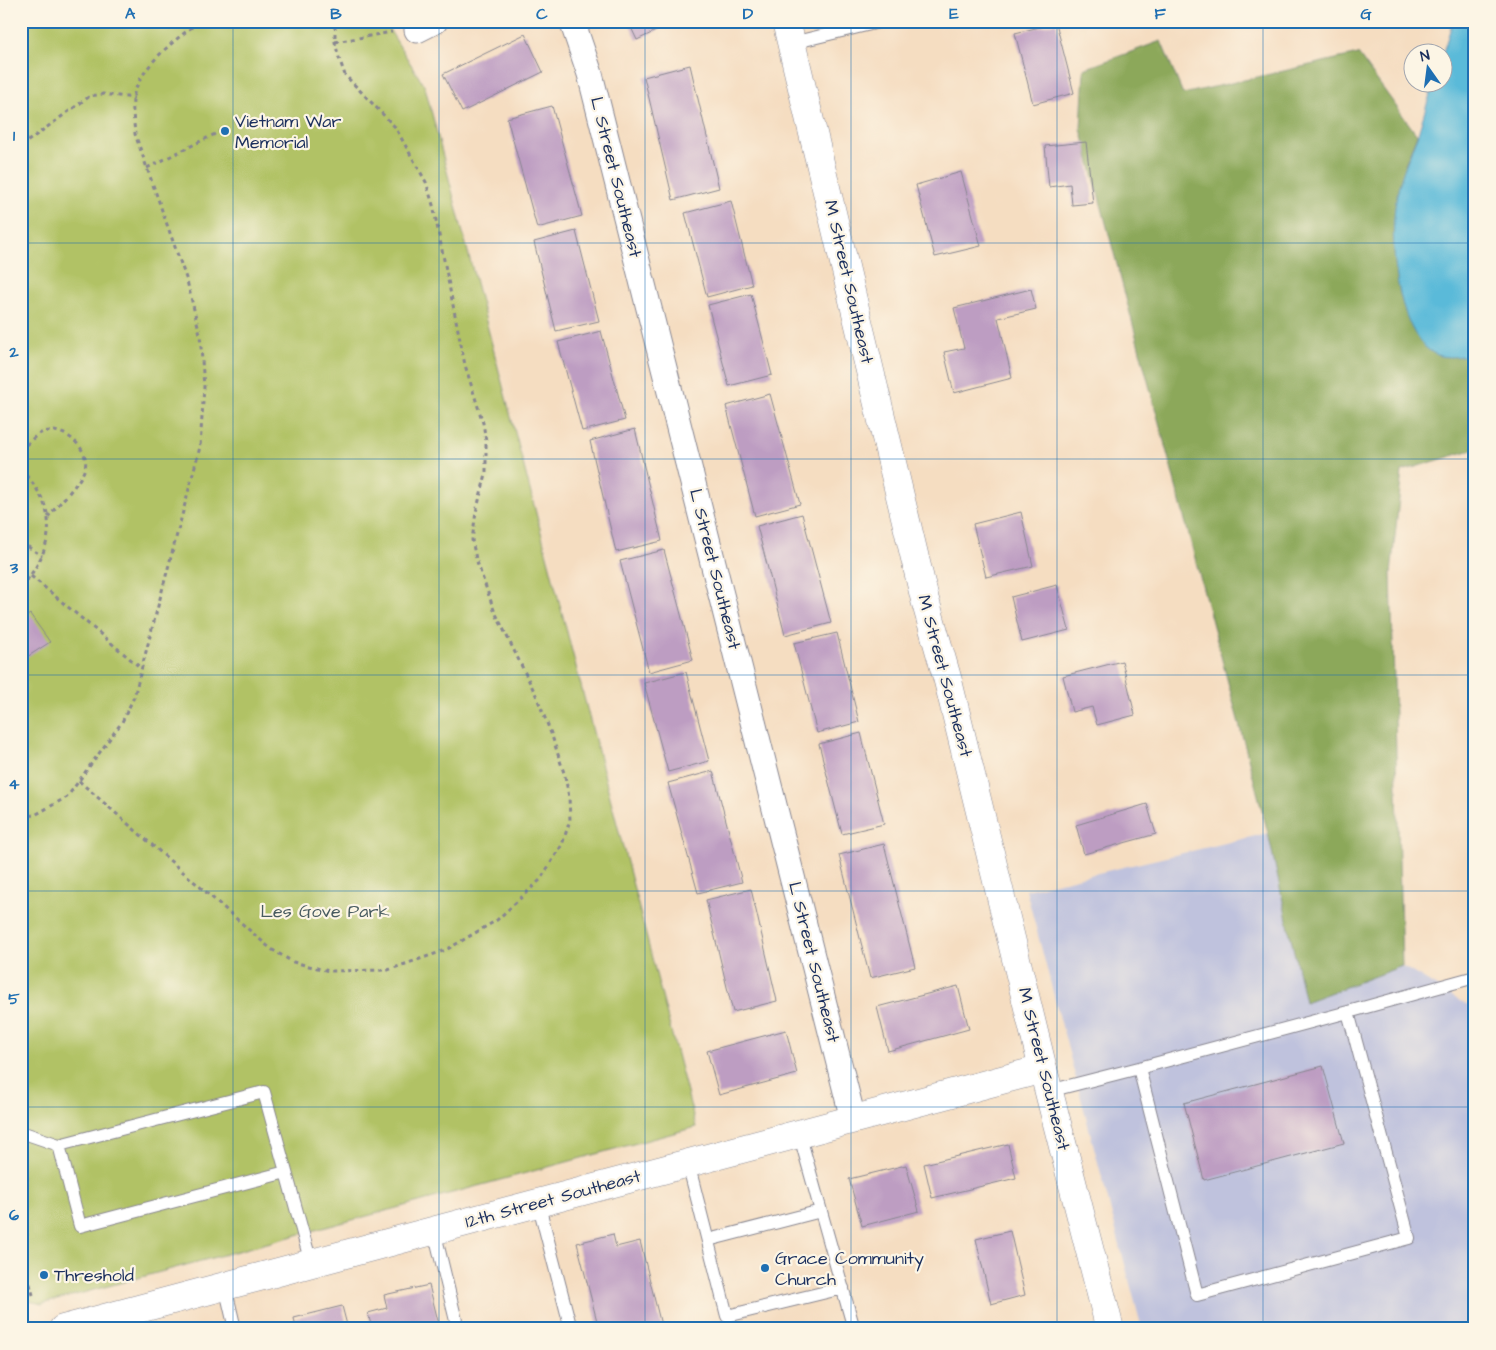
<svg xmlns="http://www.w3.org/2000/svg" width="1496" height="1350" font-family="'Architects Daughter',sans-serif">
  <rect width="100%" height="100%" fill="#fcf5e5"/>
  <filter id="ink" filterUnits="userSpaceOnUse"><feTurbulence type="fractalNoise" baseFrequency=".02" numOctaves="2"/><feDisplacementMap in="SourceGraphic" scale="10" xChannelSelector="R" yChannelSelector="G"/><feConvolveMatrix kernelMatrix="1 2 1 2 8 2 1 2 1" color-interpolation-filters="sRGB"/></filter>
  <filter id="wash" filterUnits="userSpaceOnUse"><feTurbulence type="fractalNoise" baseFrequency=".0096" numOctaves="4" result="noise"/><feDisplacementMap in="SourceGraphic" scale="20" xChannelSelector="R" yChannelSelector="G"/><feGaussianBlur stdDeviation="1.12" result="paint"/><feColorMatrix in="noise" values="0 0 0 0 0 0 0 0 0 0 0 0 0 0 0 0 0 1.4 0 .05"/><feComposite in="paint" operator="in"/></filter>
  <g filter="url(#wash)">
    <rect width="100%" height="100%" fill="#f5ddc1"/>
    <path fill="#bfc2dd" d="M1268,833L1305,1002L1402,966L1475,1010V1329H1142L1026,890Z"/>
    <path fill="#b1c265" stroke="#667862" d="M21,21H384L425,87L696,1127L42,1304L29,1301L21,1294Z"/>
    <path fill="#8ca85a" stroke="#546c5c" d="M1161,41L1183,94L1358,54L1417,135L1405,164L1475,351V449L1402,471L1391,574L1402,966L1305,1002L1268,833L1081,129L1084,69Z"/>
    <path fill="#5abad9" stroke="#3a749c" d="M1453,21H1475V354C1461,356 1446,360 1433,353C1395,331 1388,234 1397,195C1401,174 1410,154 1418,134C1423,117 1428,100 1434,83L1444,82L1443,52Z"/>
    <g id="blocks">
      <path fill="#bd9dc2" d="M628,21H677L637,40Z
        M1056,23L1074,93L1033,104L1015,33Z
        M525,34L543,72L462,112L443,74Z
        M690,65L719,188L673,200L644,77Z
        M552,106L582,216L537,228L507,118Z
        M1086,142L1093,203L1072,205L1070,184L1049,187L1045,146Z
        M961,172L981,246L935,257L916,185Z
        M731,201L752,285L707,297L685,213Z
        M576,231L599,321L556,331L534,242Z
        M1031,289L1036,309L998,318L1012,378L954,393L944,352L964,348L954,308Z
        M751,294L772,375L729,386L708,305Z
        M601,331L625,420L582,431L558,342Z
        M770,394L800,504L755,516L726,406Z
        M635,429L662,541L616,552L590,441Z
        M1021,512L1033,566L986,577L973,524Z
        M802,514L831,623L785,635L757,526Z
        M664,550L693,660L649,672L620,561Z
        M1057,585L1069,630L1022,642L1011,597Z
        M30,614L50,642L27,657L21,649V620Z
        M837,633L859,722L817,733L794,643Z
        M1122,661L1135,715L1097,725L1092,707L1072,712L1063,676Z
        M686,672L709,761L668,772L644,683Z
        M861,733L884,824L842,834L819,744Z
        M713,771L742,882L698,893L668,783Z
        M1147,804L1156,834L1084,854L1076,825Z
        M884,844L915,967L870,978L839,855Z
        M751,889L777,1001L733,1012L706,900Z
        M958,986L969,1029L888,1051L877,1007Z
        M786,1030L797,1074L719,1095L707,1051Z
        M1323,1066L1344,1143L1204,1180L1184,1103Z
        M1008,1144L1016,1178L932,1198L924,1164Z
        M906,1165L919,1211L862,1226L849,1179Z
        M1010,1231L1025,1295L991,1304L976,1239Z
        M613,1234L616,1247L640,1241L662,1329H599L577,1243Z
        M429,1285L440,1329H372L368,1313L387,1308L384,1295Z
        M342,1306L348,1329H296L294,1318Z"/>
    </g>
  </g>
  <g filter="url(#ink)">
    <use href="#blocks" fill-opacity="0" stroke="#888690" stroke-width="1"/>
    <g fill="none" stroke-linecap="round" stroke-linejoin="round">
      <g stroke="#888690" stroke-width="14">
        <path id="service" d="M792,43L883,21
          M1348,1012L1475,977
          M1049,1091L1139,1068L1197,1295L1409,1238L1348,1012L1139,1068
          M21,1132L59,1145L80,1226L286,1172
          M799,1133L854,1329
          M59,1145L264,1092L311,1263
          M688,1163L727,1316L843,1288
          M538,1202L571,1329
          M434,1230L458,1329
          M708,1240L821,1211
          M225,1286L235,1329"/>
      </g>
      <g stroke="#888690" stroke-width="27">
        <path id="minor" d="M572,21L590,74L853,1119
          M417,30L435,21"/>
      </g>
      <g stroke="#888690" stroke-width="29">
        <path id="tertiary" d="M63,1329L1043,1069"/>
      </g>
      <g stroke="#888690" stroke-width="29">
        <path id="secondary" d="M786,21L925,600L948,681L1043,1069L1110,1329"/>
      </g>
      <path stroke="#888690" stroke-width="3" stroke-dasharray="4 4" stroke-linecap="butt" d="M335,42L392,32
        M21,146L90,96L103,94L134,98
        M147,168L225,129
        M21,451C29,442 37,432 49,431C67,429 90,450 85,468C80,484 58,504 48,517
        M21,470C60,509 55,548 21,587
        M21,542L42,556
        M31,576L141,668
        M79,781L271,949L293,962L329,971L388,970L446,950L497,920L540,880L562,845L570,820L569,797L565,776L552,736L536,695L494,610L476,559L472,540L476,512L486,474V441L483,423L465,365L433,205L426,182L395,127L345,75L339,58L335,42V21
        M21,816L35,815L67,797L122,722L134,697L200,447L204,387L200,334L187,281L135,134C134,119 130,101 136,88C148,60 176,39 200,21
        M21,1253L33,1295"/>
      <use href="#service" stroke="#fff" stroke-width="12"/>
      <use href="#minor" stroke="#fff" stroke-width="25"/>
      <use href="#tertiary" stroke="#fff" stroke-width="28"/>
      <use href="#secondary" stroke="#fff" stroke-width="28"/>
    </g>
  </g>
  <path fill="none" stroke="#1f6fb2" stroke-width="1" stroke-opacity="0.55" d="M233,21V1329M439,21V1329M645,21V1329M851,21V1329M1057,21V1329M1263,21V1329M21,243H1475M21,459H1475M21,675H1475M21,891H1475M21,1107H1475"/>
  <g fill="#1f6fb2" stroke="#fcf5e5" stroke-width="2">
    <circle cx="225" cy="131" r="5"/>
    <circle cx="765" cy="1268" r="5"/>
    <circle cx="44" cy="1275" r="5"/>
  </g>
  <g text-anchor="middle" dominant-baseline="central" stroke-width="4.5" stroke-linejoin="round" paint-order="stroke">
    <g font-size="18" fill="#1b2f5e" stroke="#fcf5e5" text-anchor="start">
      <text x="235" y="121">Vietnam War<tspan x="235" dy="21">Memorial</tspan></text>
      <text x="775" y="1258">Grace Community<tspan x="775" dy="21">Church</tspan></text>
      <text x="54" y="1275">Threshold</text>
    </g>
    <g font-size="18" fill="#1b2f5e" stroke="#fcf5e5">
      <text transform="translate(616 177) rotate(76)">L Street Southeast</text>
      <text transform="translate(849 282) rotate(77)">M Street Southeast</text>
      <text transform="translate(715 569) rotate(76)">L Street Southeast</text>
      <text transform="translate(945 676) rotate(75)">M Street Southeast</text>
      <text transform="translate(814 962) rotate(76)">L Street Southeast</text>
      <text transform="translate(1044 1069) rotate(76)">M Street Southeast</text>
      <text transform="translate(553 1199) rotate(-15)">12th Street Southeast</text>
    </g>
    <g font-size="18" fill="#485b60" stroke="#fcf5e5">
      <text x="325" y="911">Les Gove Park</text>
    </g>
  </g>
  <rect width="1496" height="1350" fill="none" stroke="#fcf5e5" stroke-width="55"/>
  <g transform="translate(1428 68) rotate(346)"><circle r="24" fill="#fcf5e5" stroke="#a2a6af"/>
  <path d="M0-4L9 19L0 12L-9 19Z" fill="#1f6fb2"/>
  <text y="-8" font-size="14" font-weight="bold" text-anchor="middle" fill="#1b2f5e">N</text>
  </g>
  <rect x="28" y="28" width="1440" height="1294" fill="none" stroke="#1f6fb2" stroke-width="2"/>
  <g font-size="16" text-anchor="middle" font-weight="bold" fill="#1f6fb2">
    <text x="130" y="19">A</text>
    <text x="336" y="19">B</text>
    <text x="542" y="19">C</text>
    <text x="748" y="19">D</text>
    <text x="954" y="19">E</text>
    <text x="1160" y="19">F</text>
    <text x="1366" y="19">G</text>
    <text x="14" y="141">1</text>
    <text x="14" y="357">2</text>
    <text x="14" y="573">3</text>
    <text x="14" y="789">4</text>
    <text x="14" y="1004">5</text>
    <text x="14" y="1220">6</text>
  </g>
</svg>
